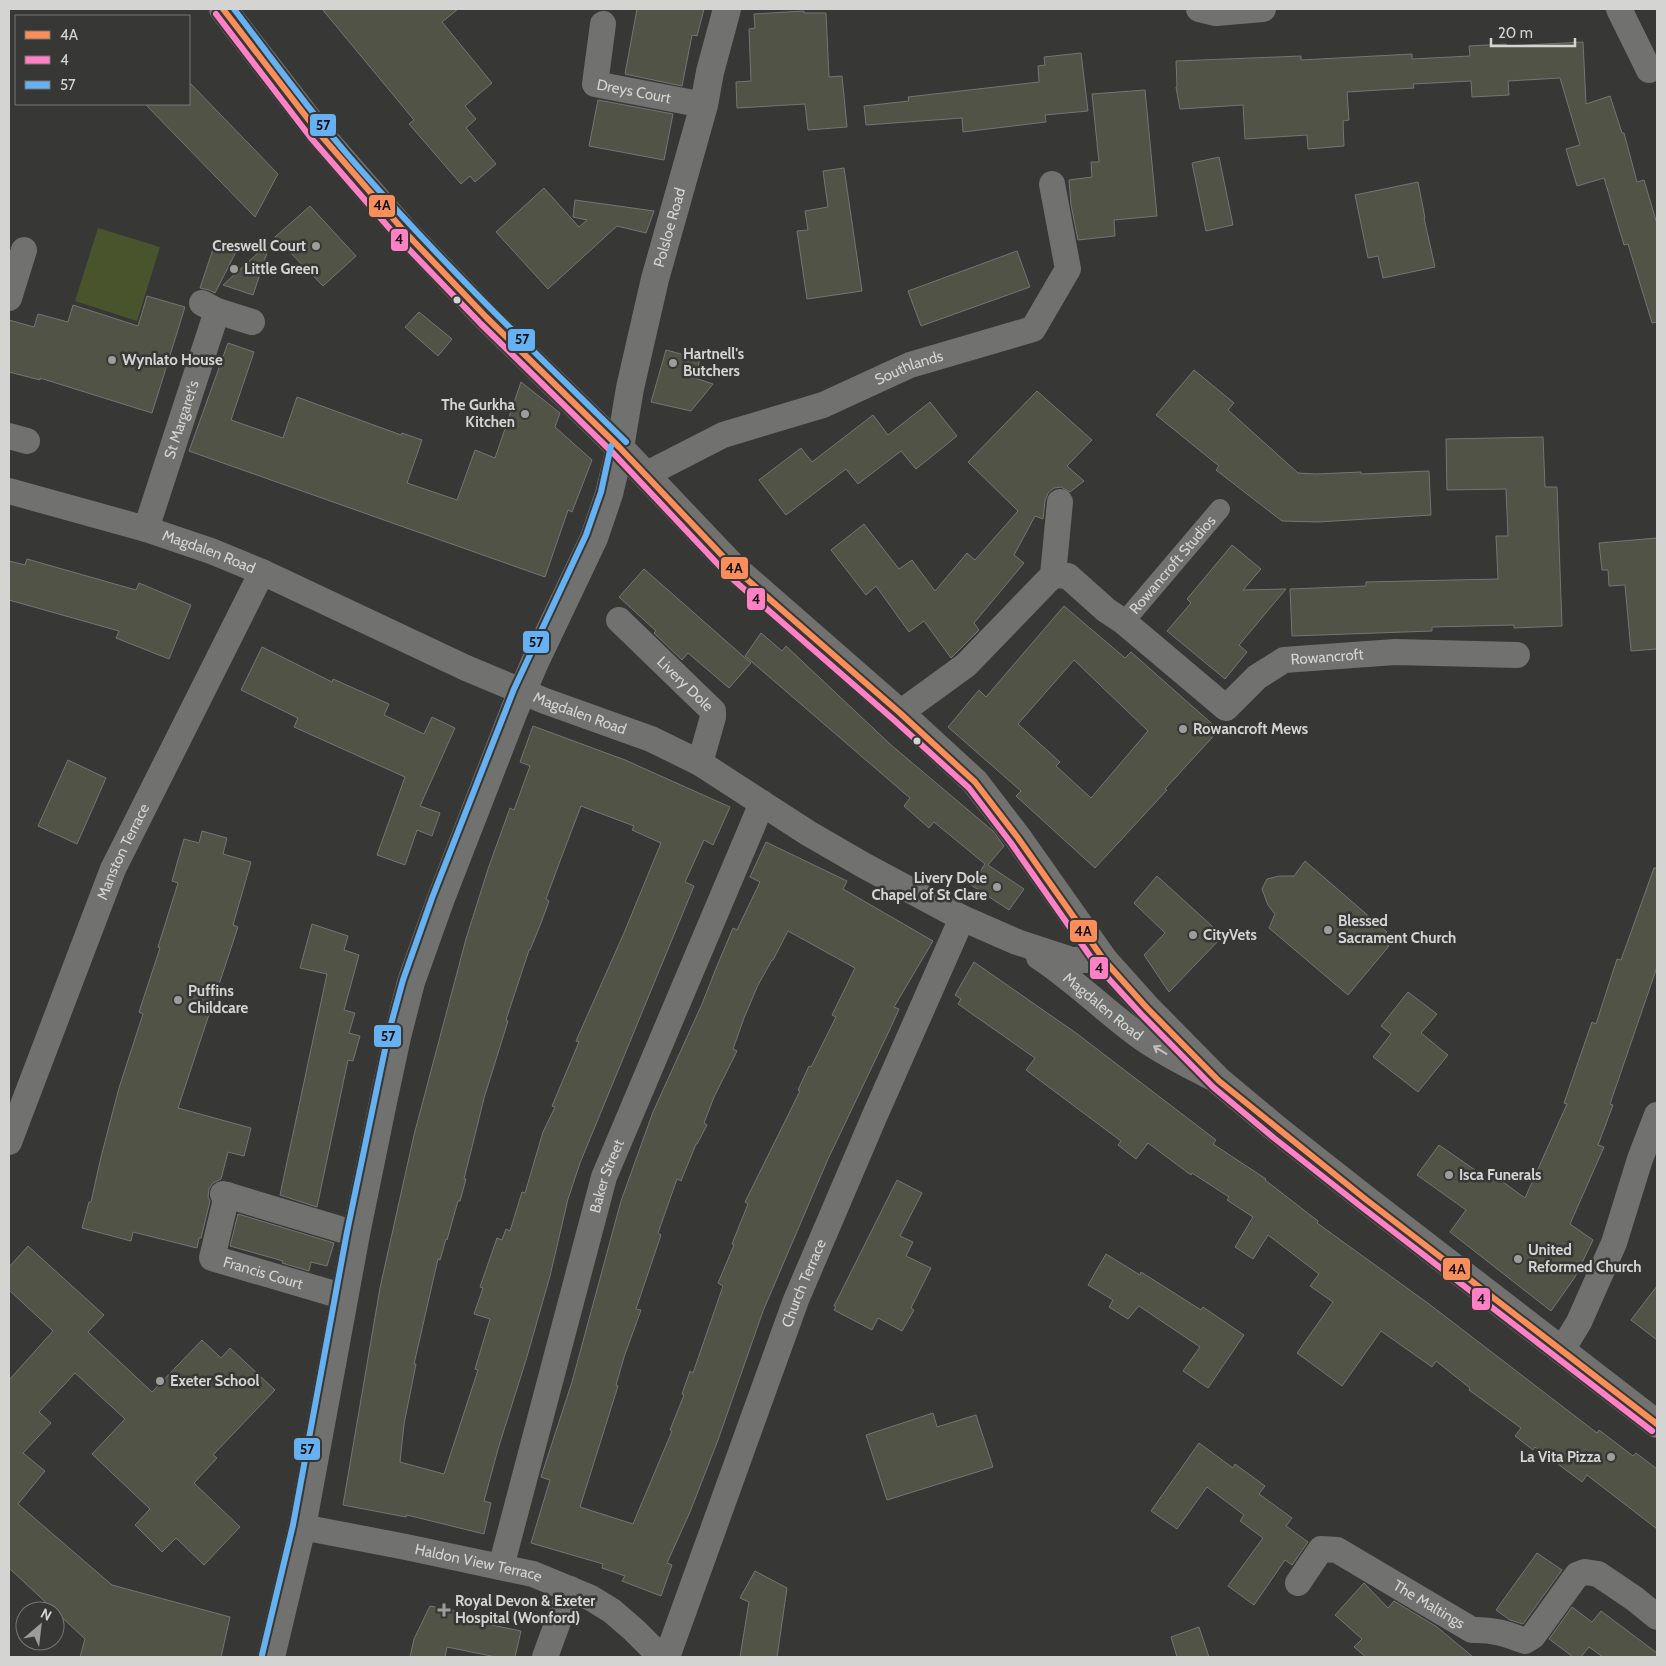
<svg xmlns="http://www.w3.org/2000/svg" width="1666" height="1666" font-family="Cabin,sans-serif">
  <rect width="100%" height="100%" fill="#373736"/>
  <path fill="#4a542c" d="M98,228L160,247L137,321L75,301Z"/>
  <path fill="#505346" stroke="#757574" fill-rule="evenodd" d="M322,9H458L442,22L492,83L465,106L476,119L466,128L496,164L475,182L470,176L461,184L409,124L414,120Z
    M637,9H704L697,36L692,35L682,86L625,74Z
    M804,11V13H826L829,77L842,76L847,127L808,130L805,104L737,108L736,82L751,81L749,29L755,28L754,14Z
    M1583,42L1586,104L1610,96L1622,133H1624L1637,182L1644,180L1657,224V322L1652,323L1628,244L1624,245L1604,178L1577,186L1566,149L1580,145L1560,78L1508,81L1509,95L1472,97L1471,81L1413,84L1414,88L1347,92L1349,120L1343,121L1344,146L1308,149L1307,135L1245,139L1243,105L1180,109L1176,87L1177,86L1176,61L1301,56V60L1412,54V59L1470,56L1469,46L1506,44L1507,46Z
    M1081,53L1088,111L1045,115L1046,122L963,132L962,118L866,125L864,106L909,101L908,97L1039,82L1038,66L1045,65L1044,57Z
    M189,82L278,174L255,217L145,104H189Z
    M1145,90L1157,216L1114,220L1115,236L1078,240L1071,205L1069,180L1092,177L1091,162H1099L1092,94Z
    M598,100L673,114L664,160L589,146Z
    M1219,157L1233,225L1206,231L1192,163Z
    M844,168L862,291L807,299L797,231L808,230L805,211L828,207L823,171Z
    M1418,182L1425,218H1424L1435,267L1383,278L1378,256L1368,258L1355,195Z
    M544,188L579,227L587,220L573,217L575,200L654,211L646,233L617,226L548,289L496,232Z
    M310,206L356,256L323,286L275,237Z
    M271,241L253,295L223,285Z
    M215,243L237,250L215,293L209,290L200,288Z
    M1017,251L1030,287L921,326L908,291Z
    M147,296L185,307L152,413L40,378V380L9,372V320L34,327L38,314L68,322L73,305L138,326Z
    M419,312L452,339L438,356L405,327Z
    M228,343L254,352L231,420L283,438L297,397L401,435L402,433L422,440L407,483L457,500L475,450L495,458L521,382L560,413L555,427L592,460L572,512L568,510L545,577L189,451Z
    M666,350L700,359L695,378L713,384L691,411L651,402Z
    M1194,370L1234,403L1228,410L1298,473L1316,474L1361,472V474L1429,471L1431,515L1318,522L1282,521L1216,470L1219,466L1156,415Z
    M1037,391L1092,440L1067,466L1084,481L1070,492L1061,487L1054,488L1048,493L1045,501L1043,519L1035,516L1014,555L1024,563L974,623L979,630L951,658L924,621L909,632L876,586L866,595L831,550L864,524L899,569L912,560L935,591L967,553L975,560L1018,511L968,462Z
    M930,402L957,436L916,469L901,451L858,484L846,469L786,515L759,480L801,448L812,462L873,415L888,435Z
    M1543,437L1545,487H1557L1562,626L1514,628V625L1432,627V631L1292,636L1290,589L1366,586V582L1498,579L1496,536H1508L1506,489L1447,490L1446,439Z
    M1657,538V649L1631,651L1625,585L1609,586L1608,570H1602L1599,543Z
    M1232,545L1261,569L1243,590L1286,589L1239,645L1247,652L1225,679L1167,631L1191,603L1187,599Z
    M27,559L136,590L139,583L191,605L169,659L116,638L119,631L9,600V561L25,565Z
    M644,569L751,663L729,688L688,653L682,660L654,633L656,631L619,597Z
    M1064,606L1125,658L1131,652L1219,730L1165,789L1167,790L1095,868L1016,796L1021,791L948,727L979,690L986,697ZM1074,660L1148,731L1091,798L1056,766L1060,762L1018,724Z
    M761,633L782,651L786,646L891,745L993,831L1004,846L988,865L1024,889L1009,910L971,885L985,864L934,822L929,828L904,806L910,798L745,656Z
    M262,647L332,682L333,679L389,704L384,715L424,734L432,717L455,728L420,806L440,813L432,836L417,830L405,865L377,855L405,777L294,727L298,718L241,690Z
    M533,726L625,760L730,807L713,845L704,840L685,882L694,886L580,1163L568,1199L550,1276L526,1360L498,1449L484,1501L491,1503L484,1534L407,1515L406,1517L343,1505L380,1288L414,1135L466,939L488,869L510,808L514,810L530,766L520,762ZM581,806L634,826L632,830L661,843L624,933L576,1041L579,1042L552,1106L555,1107L543,1132L525,1193L522,1192L510,1231L506,1229L502,1240L497,1238L480,1287L483,1288L474,1314L490,1319L475,1369L478,1370L444,1474L400,1462L404,1424L416,1364H414L438,1259L440,1260L446,1239L447,1240L458,1201H460L466,1179H464L474,1139L484,1098L508,1021L506,1020L529,950H530L541,923L549,901L546,899L560,861Z
    M68,760L106,778L77,844L38,826Z
    M202,831L227,838L223,854L251,862L233,925L238,927L178,1108L251,1128L244,1156L228,1152L221,1179L213,1183L209,1189L208,1197L210,1201L201,1238H199L197,1248L133,1232L131,1241L82,1228L89,1202H91L101,1157L119,1088L143,1014L139,1012L160,948L158,947L178,883L172,881L184,839L199,843Z
    M766,842L847,881L843,889L933,941L894,1007L899,1009L890,1029L828,1159L763,1311L718,1440L690,1512L667,1563L672,1565L661,1596L622,1581L625,1576L602,1568L603,1564L531,1543L550,1480L541,1477L572,1382L621,1201L653,1112L702,1004L717,966L733,928L737,930L760,882L750,877ZM788,931L855,968L832,1015L836,1017L811,1067L809,1066L798,1090L800,1091L745,1202L748,1204L732,1244L734,1245L718,1283L723,1286L693,1373L690,1371L682,1394L684,1395L670,1430L672,1431L633,1524L580,1507L618,1386L616,1385L624,1357L641,1310L636,1309L661,1235L658,1233L677,1179L681,1181L696,1144H697L707,1125L704,1123L714,1097L737,1051L733,1049L744,1018L758,985L772,960H773Z
    M1305,861L1387,932L1380,939L1389,946L1348,995L1269,928L1275,914L1268,905L1262,889L1267,879L1279,876H1294Z
    M1654,868H1657V967L1610,1104L1613,1105L1598,1145L1604,1147L1570,1224L1593,1240L1575,1277L1551,1311L1450,1232L1466,1210L1417,1175L1439,1145L1488,1179L1492,1174L1525,1198L1567,1104L1564,1103L1592,1022L1596,1024L1617,959L1621,960Z
    M1157,876L1223,936L1169,992L1144,955L1165,933L1134,903Z
    M312,924L348,936L344,950L359,955L344,1010L355,1013L349,1033L360,1036L353,1061L348,1060L317,1207L280,1195L327,974L300,968Z
    M974,962L1076,1033L1216,1140L1213,1144L1266,1179L1265,1180L1318,1221L1317,1223L1429,1304L1597,1433L1599,1430L1633,1456L1636,1453L1657,1469V1529L1587,1475L1582,1482L1535,1447L1533,1450L1515,1436L1521,1428L1469,1390L1470,1388L1436,1361L1432,1367L1381,1331L1342,1386L1297,1353L1333,1302L1310,1286L1319,1274L1268,1235L1253,1259L1235,1247L1253,1217L1227,1200L1229,1197L1192,1173L1191,1175L1148,1143L1136,1159L1118,1145L1121,1141L1026,1070L1035,1058L958,1004L961,999L955,995Z
    M1408,992L1437,1014L1421,1033L1448,1055L1418,1092L1373,1057L1391,1034L1381,1026Z
    M897,1180L922,1193L900,1236L913,1242L906,1256L931,1268L911,1308L914,1310L902,1331L878,1318L872,1330L834,1310L836,1307L834,1306Z
    M238,1214L334,1243L327,1266L311,1262L309,1271L282,1263L283,1261L230,1246Z
    M28,1246L104,1315L88,1332L152,1392L202,1340L221,1358L230,1348L275,1390L213,1455L217,1458L194,1483L240,1527L204,1565L176,1538L162,1552L135,1525L150,1509L92,1454L125,1419L75,1373L39,1412L51,1423L23,1453L45,1471L18,1504L112,1585L230,1617L221,1657H80L85,1639L9,1568V1380L53,1331L9,1290V1267Z
    M1106,1254L1140,1275L1141,1272L1201,1310L1203,1307L1244,1335L1208,1388L1183,1371L1200,1347L1139,1306L1128,1319L1109,1307L1113,1300L1088,1285Z
    M1657,1286V1340L1631,1320Z
    M933,1413L937,1427L976,1415L993,1467L887,1500L866,1435Z
    M1199,1443L1233,1468L1235,1464L1265,1486L1259,1494L1292,1518L1286,1526L1308,1542L1292,1565L1285,1560L1254,1605L1228,1586L1263,1538L1240,1521L1244,1515L1207,1487L1177,1529L1151,1511Z
    M1537,1553L1562,1570L1523,1624L1510,1620L1496,1610Z
    M755,1571L787,1588L777,1657H740L749,1602L740,1598Z
    M1364,1583L1388,1608L1394,1601L1437,1627L1473,1657H1366L1354,1647L1362,1639L1335,1615Z
    M430,1606L459,1612L457,1618L521,1631L515,1657H496L447,1647L445,1657H410L414,1639Z
    M1572,1607L1592,1622L1601,1611L1657,1653V1657H1603L1589,1647L1581,1657H1573L1549,1639Z
    M1199,1627L1209,1657H1177L1171,1637Z"/>
  <g fill="none" stroke-linecap="round" stroke-linejoin="round">
    <path stroke="#717270" stroke-width="20" id="s1" d="M1124,622L1220,509"/>
    <g stroke="#717270" stroke-width="26">
      <path d="M1199,9L1216,13L1263,9"/>
      <path d="M1619,9L1649,70"/>
      <path id="s2" d="M603,24L595,84L704,105"/>
      <path d="M9,298L24,250"/>
      <path d="M202,303L217,311L252,322"/>
      <path d="M9,436L27,441"/>
      <path id="s3" d="M645,475L723,435L823,405L910,365L1033,329L1068,269L1052,184"/>
      <path id="s4" d="M9,491L146,529L211,551L262,572L466,668L545,701L651,739L700,763L808,833L865,866L962,918L1017,942L1072,960H1104"/>
      <path id="s5" d="M146,529L217,311"/>
      <path id="s6" d="M1053,575L1068,576L1106,610L1124,622L1226,708L1257,677L1284,660L1395,652L1517,655"/>
      <path id="s7" d="M619,620L713,711V717L700,763"/>
      <path d="M900,713L966,665L1053,575L1060,502"/>
      <path id="s8" d="M1039,957C1074,980 1104,1010 1138,1035C1161,1052 1186,1064 1211,1077"/>
      <path id="s9" d="M9,1142L113,869L262,572"/>
      <path d="M223,1194L356,1234"/>
      <path id="s10" d="M227,1195L212,1258L345,1297"/>
      <path d="M1562,1350L1579,1322L1614,1243L1640,1159L1657,1115"/>
      <path id="s11" d="M302,1527L406,1547L533,1574L591,1598L612,1611L634,1630L661,1657"/>
      <path id="s12" d="M501,1567L604,1177L762,803"/>
      <path id="s13" d="M1298,1583L1321,1549L1337,1550L1472,1630C1492,1629 1507,1634 1525,1641L1533,1636L1577,1575L1585,1572L1598,1574L1635,1599L1657,1617"/>
      <path d="M545,1657L570,1589"/>
      <path id="s14" d="M667,1657L796,1300L875,1115L962,918"/>
    </g>
    <path stroke="#717270" stroke-width="28" id="s15" d="M271,1657L302,1527L356,1234L383,1102L397,1037L411,982L440,901L514,711L535,662L594,538L609,494L620,448L630,388L655,279L704,105L710,72L727,9"/>
    <path stroke="#717270" stroke-width="28" d="M223,9L318,132L404,231L487,318L620,448L734,568L900,713L975,782L1018,838L1104,960L1147,1008L1219,1081L1279,1131L1364,1198L1657,1424"/>
    <g stroke="#373835" stroke-width="10">
      <path id="bus-1" d="M223,9L318,132L404,231L487,318L620,448L734,568L900,713L975,782L1018,838L1104,960L1147,1008L1219,1081L1364,1198L1657,1424"/>
    </g>
    <g stroke="#373835" stroke-width="10">
      <path id="bus-2" d="M216,14L311,138L397,237L481,324L614,454L728,575L894,720L969,788L1011,843L1097,966L1141,1014L1213,1087L1274,1138L1359,1205L1652,1431"/>
    </g>
    <g stroke="#373835" stroke-width="10">
      <path id="bus-3" d="M234,9C275,63 315,118 360,169C444,265 535,353 626,442
        M262,1655L293,1525L347,1232L388,1035L403,980L432,898L514,689L586,535L601,492L611,446"/>
    </g>
    <use href="#bus-1" stroke="#fa8e5a" stroke-width="6"/>
    <use href="#bus-2" stroke="#ff80c5" stroke-width="6"/>
    <use href="#bus-3" stroke="#66b1f2" stroke-width="6"/>
  </g>
  <defs><path id="oneway-shaft" d="M-6 0H5M1.5-3L5.5 0L1.5 3" fill="none" stroke-width="1.6" stroke-linecap="round" stroke-linejoin="round" transform="scale(1.25)"/></defs>
  <use stroke="#c0c1bf" href="#oneway-shaft" transform="translate(1160 1050) rotate(-149)"/>
  <g fill="#9d9e9c" stroke="#373835" stroke-width="2">
    <circle cx="316" cy="246" r="5"/>
    <circle cx="234" cy="269" r="5"/>
    <circle cx="112" cy="360" r="5"/>
    <circle cx="673" cy="363" r="5"/>
    <circle cx="525" cy="414" r="5"/>
    <circle cx="1183" cy="729" r="5"/>
    <circle cx="997" cy="887" r="5"/>
    <circle cx="1328" cy="930" r="5"/>
    <circle cx="1193" cy="935" r="5"/>
    <circle cx="178" cy="1000" r="5"/>
    <circle cx="1449" cy="1175" r="5"/>
    <circle cx="1518" cy="1259" r="5"/>
    <circle cx="160" cy="1381" r="5"/>
    <circle cx="1611" cy="1457" r="5"/>
    <path d="M441.5 1602.5h5v5h5v5h-5v5h-5v-5h-5v-5h5z"/>
  </g>
  <g fill="#d4d5d3" stroke="#373835" stroke-width="2">
    <circle cx="457" cy="300" r="4.5"/>
    <circle cx="917" cy="741" r="4.5"/>
  </g>
  <g text-anchor="middle" dominant-baseline="central" stroke-width="5" stroke-linejoin="round" paint-order="stroke">
    <g font-size="15" fill="#d4d5d3" stroke="#373835">
      <text stroke="none"><textPath href="#s2" startOffset="100">Dreys Court</textPath></text>
      <text stroke="none"><textPath href="#s15" startOffset="1490">Polsloe Road</textPath></text>
      <text stroke="none"><textPath href="#s3" startOffset="286">Southlands</textPath></text>
      <text stroke="none"><textPath href="#s5" startOffset="115">St Margaret's</textPath></text>
      <text stroke="none"><textPath href="#s4" startOffset="209">Magdalen Road</textPath></text>
      <text stroke="none"><textPath href="#s1" startOffset="75">Rowancroft Studios</textPath></text>
      <text stroke="none"><textPath href="#s6" startOffset="340">Rowancroft</textPath></text>
      <text stroke="none"><textPath href="#s7" startOffset="92">Livery Dole</textPath></text>
      <text stroke="none"><textPath href="#s4" startOffset="614">Magdalen Road</textPath></text>
      <text stroke="none"><textPath href="#s9" startOffset="312">Manston Terrace</textPath></text>
      <text stroke="none"><textPath href="#s8" startOffset="81">Magdalen Road</textPath></text>
      <text stroke="none"><textPath href="#s12" startOffset="405">Baker Street</textPath></text>
      <text stroke="none"><textPath href="#s10" startOffset="118">Francis Court</textPath></text>
      <text stroke="none"><textPath href="#s14" startOffset="398">Church Terrace</textPath></text>
      <text stroke="none"><textPath href="#s11" startOffset="180">Haldon View Terrace</textPath></text>
      <text stroke="none"><textPath href="#s13" startOffset="164">The Maltings</textPath></text>
    </g>
    <g font-size="15" font-weight="bold" fill="#d4d5d3" stroke="#373835" text-anchor="start">
      <text x="306" y="246" text-anchor="end">Creswell Court</text>
      <text x="244" y="269">Little Green</text>
      <text x="683" y="354">Hartnell's<tspan x="683" dy="17">Butchers</tspan></text>
      <text x="122" y="360">Wynlato House</text>
      <text x="515" y="405" text-anchor="end">The Gurkha<tspan x="515" dy="17">Kitchen</tspan></text>
      <text x="1193" y="729">Rowancroft Mews</text>
      <text x="987" y="878" text-anchor="end">Livery Dole<tspan x="987" dy="17">Chapel of St Clare</tspan></text>
      <text x="1338" y="921">Blessed<tspan x="1338" dy="17">Sacrament Church</tspan></text>
      <text x="1203" y="935">CityVets</text>
      <text x="188" y="991">Puffins<tspan x="188" dy="17">Childcare</tspan></text>
      <text x="1459" y="1175">Isca Funerals</text>
      <text x="1528" y="1250">United<tspan x="1528" dy="17">Reformed Church</tspan></text>
      <text x="170" y="1381">Exeter School</text>
      <text x="1601" y="1457" text-anchor="end">La Vita Pizza</text>
      <text x="455" y="1601">Royal Devon &amp; Exeter<tspan x="455" dy="17">Hospital (Wonford)</tspan></text>
    </g>
  </g>
  <g stroke="#373835" stroke-width="2">
    <rect x="309" y="113" width="28" height="24" rx="5" fill="#66b1f2"/>
    <rect x="368" y="194" width="28" height="24" rx="5" fill="#fa8e5a"/>
    <rect x="390" y="228" width="19" height="24" rx="5" fill="#ff80c5"/>
    <rect x="507" y="328" width="29" height="24" rx="5" fill="#66b1f2"/>
    <rect x="720" y="556" width="29" height="24" rx="5" fill="#fa8e5a"/>
    <rect x="746" y="587" width="20" height="24" rx="5" fill="#ff80c5"/>
    <rect x="522" y="630" width="28" height="24" rx="5" fill="#66b1f2"/>
    <rect x="1069" y="919" width="29" height="24" rx="5" fill="#fa8e5a"/>
    <rect x="1089" y="956" width="20" height="24" rx="5" fill="#ff80c5"/>
    <rect x="373" y="1024" width="29" height="24" rx="5" fill="#66b1f2"/>
    <rect x="1442" y="1257" width="29" height="24" rx="5" fill="#fa8e5a"/>
    <rect x="1471" y="1287" width="20" height="24" rx="5" fill="#ff80c5"/>
    <rect x="293" y="1437" width="28" height="24" rx="5" fill="#66b1f2"/>
  </g>
  <g font-size="14" text-anchor="middle" font-weight="bold" fill="#111">
    <text x="323" y="130">57</text>
    <text x="382" y="210">4A</text>
    <text x="399" y="244">4</text>
    <text x="522" y="344">57</text>
    <text x="734" y="573">4A</text>
    <text x="756" y="604">4</text>
    <text x="536" y="647">57</text>
    <text x="1083" y="936">4A</text>
    <text x="1099" y="973">4</text>
    <text x="388" y="1041">57</text>
    <text x="1457" y="1274">4A</text>
    <text x="1481" y="1304">4</text>
    <text x="307" y="1454">57</text>
  </g>
  <rect width="1666" height="1666" fill="none" stroke="#d4d5d3" stroke-width="20"/>
  <rect x="15" y="15" width="175" height="90" fill="#373835" stroke="#767774"/>
  <rect x="25" y="31" width="25" height="8" fill="#fa8e5a" stroke="#767774"/>
  <text x="60" y="40" font-size="15" fill="#d4d5d3">4A</text>
  <rect x="25" y="56" width="25" height="8" fill="#ff80c5" stroke="#767774"/>
  <text x="60" y="65" font-size="15" fill="#d4d5d3">4</text>
  <rect x="25" y="81" width="25" height="8" fill="#66b1f2" stroke="#767774"/>
  <text x="60" y="90" font-size="15" fill="#d4d5d3">57</text>
  <g transform="translate(40 1626) rotate(28)"><circle r="24" fill="#373835" stroke="#767774"/>
  <path d="M0-4L9 19L0 12L-9 19Z" fill="#9d9e9c"/>
  <text y="-8" font-size="14" font-weight="bold" text-anchor="middle" fill="#d4d5d3">N</text>
  </g>
  <path d="M1491 38v8h84v-8" fill="none" stroke="#d4d5d3" stroke-width="2.5"/>
  <text x="1498" y="38" font-size="15" fill="#d4d5d3" stroke="#373835" stroke-width="4" paint-order="stroke">20 m</text>
</svg>
